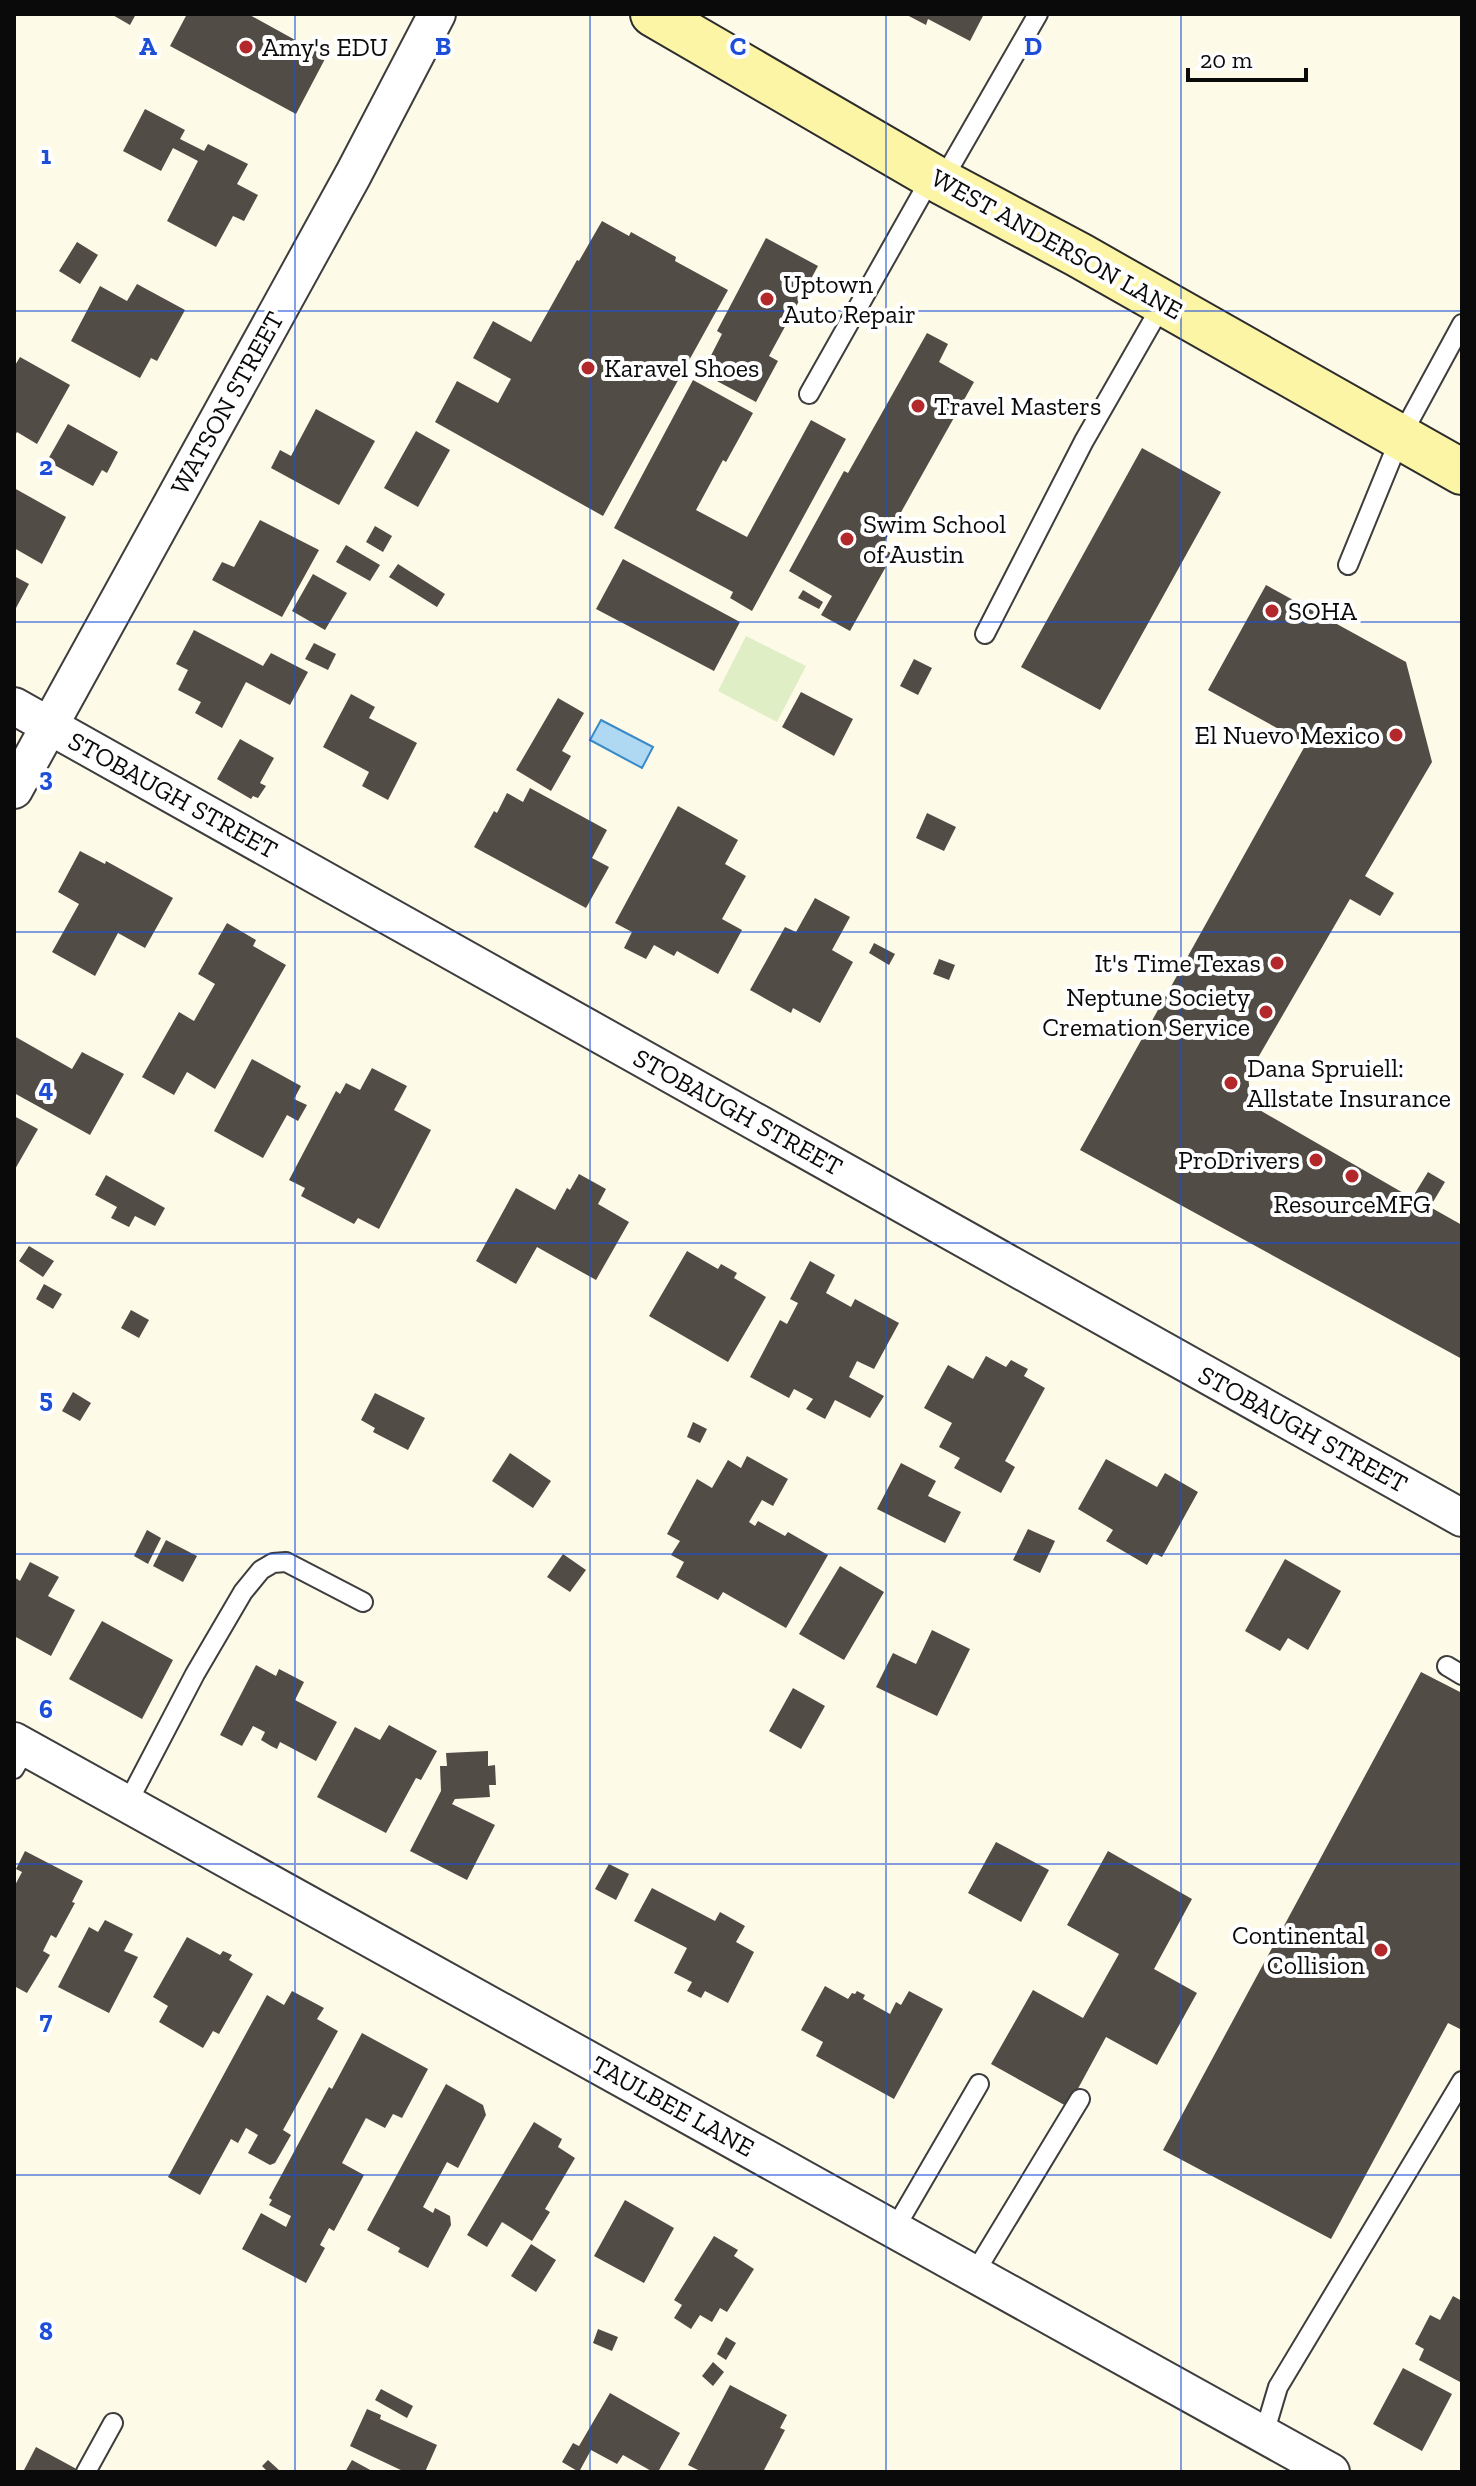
<svg xmlns="http://www.w3.org/2000/svg" width="1476" height="2486" font-family="'Zilla Slab',serif">
  <rect width="100%" height="100%" fill="#fefae8"/>
  <path fill="#dfeec5" d="M746,636L806,666L777,722L718,691Z"/>
  <path fill="#afd8f3" stroke="#398ac7" stroke-width="2" d="M601,720L653,747L642,768L590,740Z"/>
  <path fill="#524c47" d="M111,14H136L130,25Z
    M187,14H248L326,57L296,114L170,46Z
    M905,14H984L970,41L928,19L926,25Z
    M145,109L185,130L180,139L204,151L208,144L248,164L237,184L258,195L244,221L233,216L216,247L167,221L198,161L173,148L161,171L123,151Z
    M602,221L629,236L631,232L676,257L675,261L728,290L603,516L435,422L457,381L498,403L511,379L473,358L493,321L531,342L577,260L579,261Z
    M766,238L818,266L769,356L778,361L756,402L702,373L722,334L717,331Z
    M77,242L98,255L80,284L59,271Z
    M137,284L185,310L157,361L151,358L140,378L71,341L100,286L127,301Z
    M927,333L948,344L939,362L974,382L881,548L893,554L850,631L821,615L832,596L789,571L844,471L848,473Z
    M20,357L70,385L37,444L17,432L14,437V367Z
    M693,380L753,413L726,462L723,460L696,510L747,537L811,420L846,439L752,611L730,598L733,592L614,528Z
    M316,409L375,441L339,505L271,468L280,450L291,456Z
    M68,424L118,452L107,473L102,470L93,486L47,461Z
    M416,431L450,450L418,507L384,488Z
    M1142,448L1221,492L1100,710L1021,667Z
    M14,488L66,517L42,564L14,548Z
    M260,520L319,550L282,617L212,580L222,562L234,567Z
    M375,526L392,536L383,552L366,542Z
    M346,545L380,565L370,581L336,562Z
    M623,559L740,622L714,671L596,609Z
    M398,564L445,594L437,607L389,577Z
    M313,574L347,593L325,630L292,611Z
    M14,576L29,584L16,608L14,607Z
    M1266,585L1406,662L1432,762L1365,876L1394,893L1380,916L1350,899L1248,1075L1251,1105L1412,1198L1428,1172L1445,1182L1430,1207L1462,1225V1359L1080,1150L1306,744L1208,690Z
    M803,590L823,602L819,609L798,598Z
    M194,630L263,666L271,653L308,672L290,705L246,682L222,728L195,713L201,702L178,690L188,670L176,664Z
    M314,643L336,654L328,670L305,659Z
    M914,659L932,668L918,695L900,686Z
    M801,692L853,719L834,756L782,727Z
    M351,694L375,707L369,718L417,743L388,800L362,786L369,772L323,747Z
    M558,698L584,713L562,751L571,756L551,791L516,770Z
    M240,739L274,758L260,783L266,786L258,798L253,796L251,799L217,779Z
    M530,788L607,830L592,858L609,867L586,908L474,847L494,811L497,813L507,793L523,802Z
    M678,806L738,840L725,864L746,876L722,919L742,930L718,974L677,951L674,956L654,945L646,959L624,948L632,932L615,923Z
    M927,813L956,827L944,851L916,838Z
    M80,851L105,864L106,861L173,898L145,948L118,933L95,976L52,952L79,904L58,892Z
    M815,898L850,917L832,950L853,962L820,1023L793,1008L791,1013L750,990L785,927L796,932Z
    M227,923L256,940L253,946L286,965L215,1089L187,1072L174,1095L142,1077L179,1012L194,1021L215,984L198,974Z
    M874,943L895,954L889,965L869,953Z
    M939,959L955,965L949,980L933,974Z
    M14,1036L72,1069L82,1052L124,1074L90,1135L14,1093Z
    M252,1059L301,1086L294,1099L307,1105L298,1121L287,1115L263,1158L214,1131Z
    M372,1068L407,1086L394,1110L431,1130L379,1229L358,1218L354,1224L301,1196L305,1188L289,1180L336,1091L340,1094L346,1083L360,1090Z
    M14,1116L38,1129L14,1171Z
    M579,1174L606,1189L598,1204L629,1222L596,1280L537,1247L516,1284L476,1261L516,1188L555,1210L567,1188L570,1190Z
    M106,1175L165,1208L155,1226L135,1216L129,1227L111,1218L117,1207L95,1195Z
    M29,1246L54,1261L43,1277L19,1261Z
    M687,1251L718,1269L721,1264L737,1273L734,1278L766,1297L728,1362L649,1316Z
    M810,1261L835,1275L826,1293L851,1307L855,1299L899,1323L874,1369L857,1361L849,1377L884,1396L870,1418L835,1400L825,1419L806,1409L813,1399L794,1389L789,1398L750,1377L780,1320L787,1324L798,1303L790,1299Z
    M44,1284L62,1294L53,1309L36,1299Z
    M131,1310L149,1320L139,1338L121,1328Z
    M986,1356L1006,1367L1011,1360L1028,1369L1024,1376L1045,1388L1005,1461L1015,1467L1001,1493L954,1468L960,1458L939,1447L952,1423L924,1408L948,1365L973,1379Z
    M73,1392L91,1403L80,1421L62,1411Z
    M375,1393L425,1418L408,1450L373,1432L375,1428L361,1420Z
    M693,1422L707,1429L700,1443L687,1437Z
    M510,1453L551,1481L533,1508L492,1481Z
    M747,1456L788,1479L773,1506L762,1500L749,1522L755,1526L758,1521L785,1536L788,1532L828,1555L786,1628L723,1592L718,1600L676,1577L684,1562L671,1555L680,1541L667,1534L697,1479L712,1488L728,1460L741,1468Z
    M1106,1459L1157,1487L1165,1473L1198,1492L1162,1557L1154,1553L1147,1565L1106,1541L1113,1530L1078,1509Z
    M901,1463L936,1481L928,1496L961,1512L945,1543L877,1509Z
    M1028,1529L1055,1541L1040,1573L1013,1560Z
    M147,1530L161,1538L148,1564L134,1556Z
    M166,1540L197,1556L183,1582L153,1566Z
    M563,1554L586,1570L570,1592L547,1577Z
    M1285,1559L1341,1591L1308,1650L1288,1638L1280,1651L1245,1631Z
    M30,1562L59,1577L48,1596L75,1610L51,1656L14,1636V1577L20,1581Z
    M840,1566L884,1592L844,1660L799,1634Z
    M102,1621L173,1660L142,1719L69,1679Z
    M932,1630L970,1649L937,1716L876,1687L893,1653L916,1664Z
    M256,1665L276,1676L279,1669L304,1682L295,1700L337,1722L316,1761L280,1742L277,1749L271,1746L261,1740L265,1732L253,1726L242,1746L220,1735Z
    M1421,1672L1462,1693V2030L1448,2023L1331,2239L1163,2150Z
    M793,1688L825,1706L801,1749L769,1731Z
    M389,1725L437,1751L421,1780L416,1778L386,1833L317,1797L355,1727L380,1740Z
    M488,1751V1766L495,1765L496,1785H489L490,1797L455,1799L452,1804L495,1825L467,1880L410,1851L441,1791L440,1766H447L446,1753Z
    M996,1842L1049,1870L1021,1922L968,1893Z
    M25,1851L83,1881L72,1902L75,1903L56,1938L51,1935L43,1951L50,1955L27,1993L14,1986V1887L22,1872L16,1869Z
    M1108,1851L1192,1899L1154,1969L1197,1993L1157,2065L1106,2037L1068,2107L991,2064L1033,1990L1083,2018L1119,1954L1067,1925Z
    M609,1864L629,1874L616,1900L595,1889Z
    M652,1888L715,1921L720,1912L745,1926L736,1942L754,1952L728,2003L705,1991L701,1998L687,1991L692,1982L674,1973L687,1948L634,1921Z
    M105,1920L133,1934L124,1951L138,1957L109,2013L58,1987L89,1927L98,1932Z
    M187,1937L220,1955L223,1951L232,1955L229,1960L253,1974L219,2034L213,2031L203,2048L159,2022L168,2006L153,1997Z
    M825,1986L848,1999L852,1993L855,1994L857,1991L865,1995L863,1999L890,2014L896,2002L901,2005L909,1991L943,2009L894,2099L816,2056L823,2042L801,2030Z
    M292,1991L324,2008L317,2019L338,2031L283,2130L291,2135L275,2163L270,2165L248,2153L258,2135L246,2128L238,2143L231,2139L200,2195L168,2177L267,1995L284,2005Z
    M362,2033L428,2069L402,2118L393,2114L385,2128L366,2118L342,2163L364,2175L334,2231L329,2228L320,2245L325,2248L306,2283L242,2249L261,2213L286,2227L291,2216L269,2205L272,2200L269,2198L329,2087L332,2089Z
    M446,2084L483,2105L486,2115L458,2168L447,2162L423,2207L433,2213L435,2208L450,2216L451,2225L428,2268L398,2252L400,2248L367,2230Z
    M534,2122L562,2139L558,2147L575,2158L545,2209L550,2212L532,2241L502,2222L487,2247L467,2235Z
    M625,2200L674,2228L644,2283L594,2256Z
    M714,2236L738,2250L734,2256L754,2269L727,2312L720,2308L712,2322L700,2315L691,2329L674,2318L682,2305L674,2300Z
    M531,2244L556,2260L536,2292L511,2276Z
    M1453,2296L1462,2301V2383L1419,2360L1424,2349L1415,2344L1430,2315L1440,2320Z
    M598,2329L618,2337L612,2351L593,2343Z
    M726,2337L736,2343L726,2360L717,2354Z
    M713,2362L724,2372L713,2386L702,2376Z
    M1403,2368L1452,2394L1422,2451L1373,2424Z
    M730,2385L787,2415L780,2428L785,2430L763,2472H702L688,2465Z
    M381,2389L413,2406L407,2418L375,2400Z
    M610,2393L680,2433L658,2472H653L623,2455L617,2464L591,2450L579,2472L562,2462L573,2443L579,2446Z
    M367,2409L381,2415L380,2419L437,2445L425,2472H405L350,2446Z
    M36,2447L82,2472H23Z
    M268,2460L279,2470L277,2472H268L262,2466Z
    M352,2460L374,2472H345Z"/>
  <g fill="none" stroke-linecap="round" stroke-linejoin="round">
    <g stroke="#3d3d3d" stroke-width="22">
      <path id="service" d="M942,181L1038,14
        M809,394L932,176
        M1348,565L1400,438L1462,324
        M985,634L1084,441L1163,303
        M1447,1666L1462,1675
        M14,1769L26,1748
        M127,1804L195,1674L243,1592L261,1570L273,1563L286,1562L363,1602
        M894,2230L979,2084
        M974,2274L1080,2099
        M1264,2434L1278,2387L1462,2081
        M86,2472L113,2423"/>
    </g>
    <g stroke="#3d3d3d" stroke-width="40">
      <path id="minor" d="M14,706L1462,1518
        M14,790L353,175L437,14
        M14,1741L1331,2472"/>
    </g>
    <g stroke="#2c2c2c" stroke-width="48">
      <path id="secondary" d="M653,14L942,182L1079,255L1462,472"/>
    </g>
    <use href="#service" stroke="#fff" stroke-width="18"/>
    <use href="#minor" stroke="#fff" stroke-width="36"/>
    <use href="#secondary" stroke="#fcf5a5" stroke-width="44"/>
  </g>
  <path fill="none" stroke="#1d4ed8" stroke-width="2" stroke-opacity="0.55" d="M295,14V2472M590,14V2472M886,14V2472M1181,14V2472M14,311H1462M14,622H1462M14,932H1462M14,1243H1462M14,1554H1462M14,1864H1462M14,2175H1462"/>
  <g fill="#b3282b" stroke="#fff" stroke-width="3">
    <circle cx="246" cy="47" r="8"/>
    <circle cx="767" cy="299" r="8"/>
    <circle cx="588" cy="368" r="8"/>
    <circle cx="918" cy="406" r="8"/>
    <circle cx="847" cy="539" r="8"/>
    <circle cx="1272" cy="611" r="8"/>
    <circle cx="1396" cy="735" r="8"/>
    <circle cx="1277" cy="963" r="8"/>
    <circle cx="1266" cy="1012" r="8"/>
    <circle cx="1231" cy="1083" r="8"/>
    <circle cx="1316" cy="1160" r="8"/>
    <circle cx="1352" cy="1176" r="8"/>
    <circle cx="1381" cy="1950" r="8"/>
  </g>
  <g text-anchor="middle" dominant-baseline="central" stroke-width="8" stroke-linejoin="round" paint-order="stroke">
    <g font-size="26" fill="#0a0a0a" stroke="#fff" text-anchor="start">
      <text x="262" y="47">Amy's EDU</text>
      <text x="783" y="284">Uptown<tspan x="783" dy="30">Auto Repair</tspan></text>
      <text x="604" y="368">Karavel Shoes</text>
      <text x="934" y="406">Travel Masters</text>
      <text x="863" y="524">Swim School<tspan x="863" dy="30">of Austin</tspan></text>
      <text x="1288" y="611">SOHA</text>
      <text x="1380" y="735" text-anchor="end">El Nuevo Mexico</text>
      <text x="1261" y="963" text-anchor="end">It's Time Texas</text>
      <text x="1250" y="997" text-anchor="end">Neptune Society<tspan x="1250" dy="30">Cremation Service</tspan></text>
      <text x="1247" y="1068">Dana Spruiell:<tspan x="1247" dy="30">Allstate Insurance</tspan></text>
      <text x="1300" y="1160" text-anchor="end">ProDrivers</text>
      <text x="1352" y="1204" text-anchor="middle">ResourceMFG</text>
      <text x="1365" y="1935" text-anchor="end">Continental<tspan x="1365" dy="30">Collision</tspan></text>
    </g>
    <g font-size="26" fill="#0a0a0a" stroke="#fff">
      <text transform="translate(1057 244) rotate(29)">WEST ANDERSON LANE</text>
      <text transform="translate(227 403) rotate(-61)">WATSON STREET</text>
      <text transform="translate(173 795) rotate(29)">STOBAUGH STREET</text>
      <text transform="translate(738 1112) rotate(29)">STOBAUGH STREET</text>
      <text transform="translate(1303 1429) rotate(29)">STOBAUGH STREET</text>
      <text transform="translate(673 2106) rotate(29)">TAULBEE LANE</text>
    </g>
  </g>
  <g font-size="26" text-anchor="middle" font-weight="bold" fill="#1d4ed8" stroke="#fff" stroke-width="8" stroke-linejoin="round" paint-order="stroke">
    <text x="148" y="55">A</text>
    <text x="443" y="55">B</text>
    <text x="738" y="55">C</text>
    <text x="1033" y="55">D</text>
    <text x="46" y="164">1</text>
    <text x="46" y="475">2</text>
    <text x="46" y="786">3</text>
    <text x="46" y="1097">4</text>
    <text x="46" y="1407">5</text>
    <text x="46" y="1718">6</text>
    <text x="46" y="2029">7</text>
    <text x="46" y="2340">8</text>
  </g>
  <rect width="1476" height="2486" fill="none" stroke="#0a0a0a" stroke-width="32"/>
  <path d="M1188 68v12h118v-12" fill="none" stroke="#0a0a0a" stroke-width="4"/>
  <text x="1200" y="68" font-size="24" fill="#0a0a0a" stroke="#ffffff" stroke-width="6" paint-order="stroke">20 m</text>
</svg>
